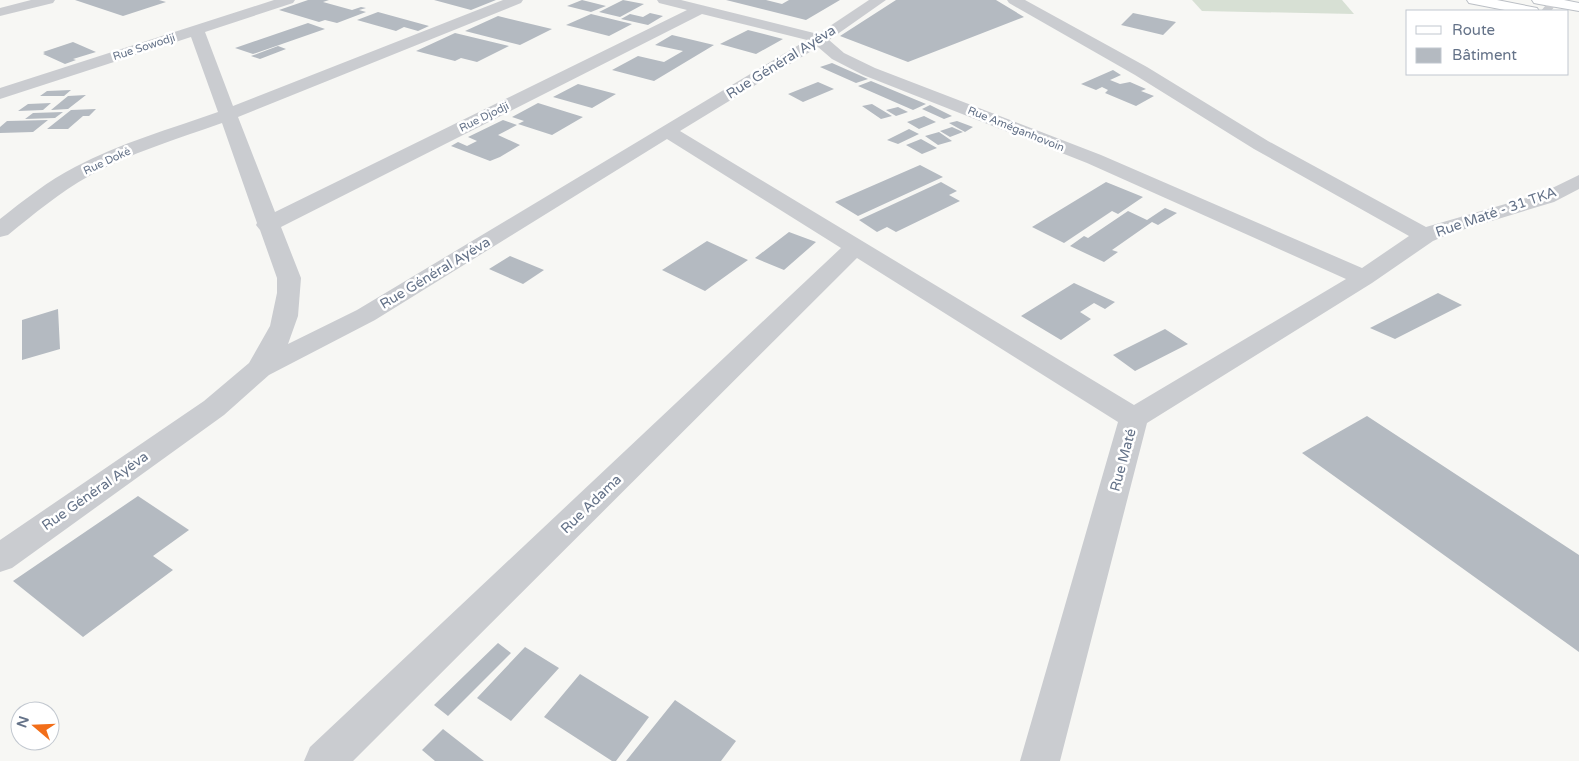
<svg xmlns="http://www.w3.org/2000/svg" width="1579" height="761" font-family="'Varela Round',sans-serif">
  <rect width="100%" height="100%" fill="#f7f7f4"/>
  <path fill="#d7e0d4" d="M1192,0H1342L1354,14L1202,11Z"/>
  <path fill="#b4bac1" d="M75,0H159L166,2L123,16Z
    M308,0H329L323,2L352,10L361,7L366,8L359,10L366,12L337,23L325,20L319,22L279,10Z
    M434,0H496L471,10Z
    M582,0L606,6L591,12L567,6Z
    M623,0L644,4L620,17L599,12Z
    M726,0H766L782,4L789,0H840L806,20Z
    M896,0H996L1024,17L908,62L840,36Z
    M378,12L429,26L418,31L404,27L396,31L357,20Z
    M650,13L663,16L648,25L621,19L630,14L643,17Z
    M1133,13L1176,22L1163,35L1121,25Z
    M591,14L632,24L609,36L566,25Z
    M498,16L552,29L520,45L465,31Z
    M308,23L325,29L253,54L235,48Z
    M748,30L783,39L756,54L720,44Z
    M455,33L509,46L477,62L461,58L455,61L416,51Z
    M672,35L714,45L654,81L612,70L638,56L664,62L683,51L655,45Z
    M73,42L96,52L73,59L76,60L65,64L43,54L45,53L43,52Z
    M278,46L286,49L260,59L251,56Z
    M832,63L868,79L856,83L820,67Z
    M1113,70L1121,75L1110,80L1120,84L1130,82L1146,89L1141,91L1154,96L1136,106L1105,93L1108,90L1102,87L1096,90L1081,84Z
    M871,81L926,104L913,110L858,86Z
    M818,82L834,89L803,102L788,94Z
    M578,84L616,94L592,108L553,97Z
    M71,90L64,96H40L47,91Z
    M86,95L68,109L51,110L68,96Z
    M51,103L43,110L18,111L28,104Z
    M538,103L583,117L552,135L518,124L524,121L512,117Z
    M872,104L892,116L881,119L862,106Z
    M930,105L952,116L944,119L922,109Z
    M898,107L908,112L896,116L886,110Z
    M96,109L89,116H83L68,129H47L71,110Z
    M63,112L55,118L25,119L33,113Z
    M924,116L936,122L919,129L907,122Z
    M48,120L33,132L0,133V127L7,121Z
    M503,120L517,125L498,135L520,145L500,157L490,161L451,146L458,142L467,146L477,141L468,137Z
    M957,121L973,127L965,132L949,123Z
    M952,127L963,132L950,137L940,131Z
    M909,129L919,134L898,144L887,140Z
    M939,132L952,141L938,145L925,136Z
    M921,139L937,148L922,154L906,145Z
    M920,165L943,177L858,216L835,202Z
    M941,182L957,191L949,195L960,201L896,232L887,227L877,232L859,220Z
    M1106,182L1143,197L1118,214L1112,211L1064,243L1032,227Z
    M1165,208L1177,213L1158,225L1152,222L1112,250L1118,252L1104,262L1070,246L1084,236L1088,238L1128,211L1147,220Z
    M789,232L816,242L784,270L755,258Z
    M707,241L748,260L705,291L662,270Z
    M510,256L544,270L523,284L489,269Z
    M1074,283L1115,302L1105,309L1094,303L1080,312L1091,319L1061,340L1021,316Z
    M1438,293L1462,305L1395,339L1370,328Z
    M58,309L60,349L22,360V320Z
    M1165,329L1188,344L1135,371L1113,355Z
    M1367,416L1579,555V652L1302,453Z
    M138,496L189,530L153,556L173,570L83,637L13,581Z
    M498,643L511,653L448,716L434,705Z
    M525,647L559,668L511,721L477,698Z
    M580,674L649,717L616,761H612L544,717Z
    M675,700L736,741L721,761H626Z
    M443,729L484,761H435L422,750Z"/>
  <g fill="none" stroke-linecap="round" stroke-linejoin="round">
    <g stroke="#bbbfc5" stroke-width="2">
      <path id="secondary" d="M1467,0H1497L1537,8L1539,11H1510L1469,3Z
        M1532,0H1564L1579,3V11L1539,4L1534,3Z"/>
    </g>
    <path fill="#caccd0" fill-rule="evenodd" d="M1550,0H1560L1551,11H1541Z"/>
    <path fill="#caccd0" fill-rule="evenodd" d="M31,0H55L53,3L0,16V8Z
      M274,0H295L293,3L205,32L233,106L503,0H523L521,3L238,117L275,212L687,10L659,3L657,0H681L818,34L869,0H886L829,40L844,53L875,68L1101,155L1362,268L1409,236L1254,149L1135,75L1009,3L1007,0H1025L1147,67L1268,141L1426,227L1540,194L1579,175V189L1554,202L1452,233L1433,241L1372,283L1147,423L1060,761H1020L1118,422L857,258L353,761H304L310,747L841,248L667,139L375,320L269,375L224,415L12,568L0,572V540L204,401L249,363L270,326L277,293V278L260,230L256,225L257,223L222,123C177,139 130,153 89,176C60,192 34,214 8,235L0,237V219C24,200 48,181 75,167C120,143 170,129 218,112L191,37L0,99V88ZM702,14L807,40L357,310L288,344L298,316L301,278L281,227ZM818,47L832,59L863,75L1087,163L1346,279L1134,405L680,131Z"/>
    <use href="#secondary" fill="#fff" fill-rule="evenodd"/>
  </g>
  <g text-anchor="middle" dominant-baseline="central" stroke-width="5" stroke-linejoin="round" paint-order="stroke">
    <g font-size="11" fill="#647288" stroke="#fff">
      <text transform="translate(144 47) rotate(-18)">Rue Sowodji</text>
      <text transform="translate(484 117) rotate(-26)">Rue Djodji</text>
      <text transform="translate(1016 129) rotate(22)">Rue Améganhovoin</text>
      <text transform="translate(107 161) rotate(-25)">Rue Doké</text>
    </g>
    <g font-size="14" fill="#647288" stroke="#fff">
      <text transform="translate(781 62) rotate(-32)">Rue Général Ayéva</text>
      <text transform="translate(1496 212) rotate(-19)">Rue Maté - 31 TKA</text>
      <text transform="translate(435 273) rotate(-31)">Rue Général Ayéva</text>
      <text transform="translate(1123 460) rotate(-75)">Rue Maté</text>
      <text transform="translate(95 491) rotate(-35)">Rue Général Ayéva</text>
      <text transform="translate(591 504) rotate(-44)">Rue Adama</text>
    </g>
  </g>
  <rect x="1406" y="10" width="162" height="65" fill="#ffffff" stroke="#c1c7cf"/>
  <rect x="1416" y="26" width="25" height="8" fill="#ffffff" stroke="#c1c7cf"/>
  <text x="1452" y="35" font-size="15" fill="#647288">Route</text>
  <rect x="1416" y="48" width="25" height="15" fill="#b4bac1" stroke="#c1c7cf"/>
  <text x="1452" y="60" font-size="15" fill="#647288">Bâtiment</text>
  <g transform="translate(35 726) rotate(289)"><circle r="24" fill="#ffffff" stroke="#c1c7cf"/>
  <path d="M0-4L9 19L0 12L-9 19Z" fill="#f26e19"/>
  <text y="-8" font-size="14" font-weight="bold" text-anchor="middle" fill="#647288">N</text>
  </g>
</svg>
